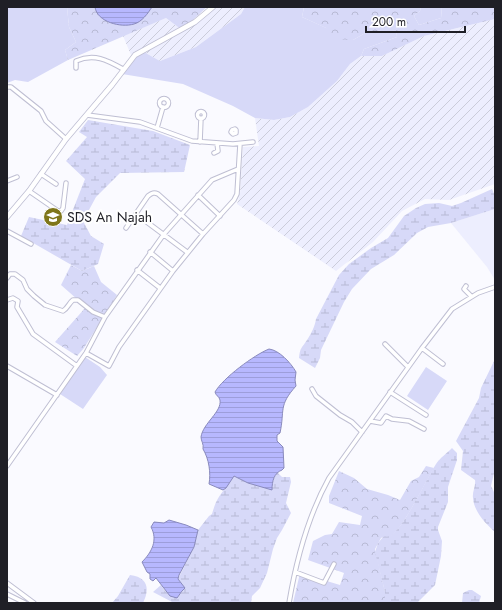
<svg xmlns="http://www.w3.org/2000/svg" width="502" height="610" font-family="Jost,sans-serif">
  <defs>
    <pattern id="industrial-furrows" width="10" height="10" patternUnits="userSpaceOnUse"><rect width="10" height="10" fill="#edeefe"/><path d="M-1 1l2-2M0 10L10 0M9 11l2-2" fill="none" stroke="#cbccda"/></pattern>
    <pattern id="forest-crowns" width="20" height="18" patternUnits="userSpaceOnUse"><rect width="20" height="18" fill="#d7d9f8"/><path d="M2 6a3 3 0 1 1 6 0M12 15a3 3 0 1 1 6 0" fill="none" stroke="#b8bad4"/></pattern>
    <pattern id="wetland-marsh" width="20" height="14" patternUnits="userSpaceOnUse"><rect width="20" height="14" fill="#d7d9f8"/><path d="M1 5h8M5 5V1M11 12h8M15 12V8" fill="none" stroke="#b8bad4"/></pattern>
    <pattern id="water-rules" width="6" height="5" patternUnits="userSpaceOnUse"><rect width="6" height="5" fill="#b7b8fe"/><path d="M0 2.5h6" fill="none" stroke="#9d9eda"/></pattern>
  </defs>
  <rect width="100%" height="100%" fill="#fafaff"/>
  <path fill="#edeefe" d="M495,209V280L487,267L451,223Z"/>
  <path fill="url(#industrial-furrows)" d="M214,7H245L241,14L196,47L160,61L142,51L131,55L123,36L166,18L182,30Z
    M495,19V184L449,200L425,199L402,211L373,242L336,271L237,204L240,194L243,147L259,146L255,118L274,120L290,117L308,107L337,81L350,64L361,56H382L424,36Z"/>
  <path fill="#d7d9f8" d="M7,7H67L69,27L76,42L65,50L68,60L28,82L15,80L7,83Z
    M245,7H304L302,17L353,40L367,32L396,28L397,37L364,49L361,56L350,64L337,81L308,107L290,117L274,120L255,118L233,106L183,84L122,74L131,63L142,51L160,61L196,47L241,14Z
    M421,7H442L441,18L419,25L414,16L420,11Z
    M85,357L100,367L107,375L83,409L60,394Z
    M426,367L447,381L428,410L407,396Z"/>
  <path fill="url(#forest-crowns)" d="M67,7H95V8L145,16L152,7H207L182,30L166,18L68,60L65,50L76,42L69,27Z
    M304,7H421L420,11L414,16L419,25L441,18L442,7H495V19L424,36L382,56H361L364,49L397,37L396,29L367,32L353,40L333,39L326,28L302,17Z
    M71,265L82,271L94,266L101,282L117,295L84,348L77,356L55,342L86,307L61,285Z
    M426,466L434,468C426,481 401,533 389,537C387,537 385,537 383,537L381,538L375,549L385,592V603H293L300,573L340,585L344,573L308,560L313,541L325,535L332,534L339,522L360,525L362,516L329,503V496L339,471L354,478L367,489L388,495L400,500L411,481L419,477Z"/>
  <path fill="url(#wetland-marsh)" d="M88,120L153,131L190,145L184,172L120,173L96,197L83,221L91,236L104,244L98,264L82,271L21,236L29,217L67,225L85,179L66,161L87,137L79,132Z
    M492,189L495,196V209L451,223L428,227L417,233L394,255L371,269L352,289L344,302L321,350L320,358L315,368L299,358C300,347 302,348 307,340C311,334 315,326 316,319L339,275L349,264L371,248L388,238L404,216L416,208L425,204L439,203L452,206L461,203Z
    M495,359V469L491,486L495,494V532C486,524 474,512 473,498C472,492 476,486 475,480L461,470L463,451L456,441L479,398L481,388Z
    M452,448L457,453V460L448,487V502L438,527V530L442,541L441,556L435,585L417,603H385V592L375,552L378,543L383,537C385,536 387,537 389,536C401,534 428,476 436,464C440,458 447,453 452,448Z
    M277,472L282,477H290L291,482L286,503L291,513L282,530L277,538L273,549L267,573L260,588L252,596L251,603H174L153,592L161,585L165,591L177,598L185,588L178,579L194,547L198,530L209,516L212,514C216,500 218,498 226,487C229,483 230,479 234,476L248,483L271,489L272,483Z
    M130,575C148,577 150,589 143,603H112L118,596Z
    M469,590H472L481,596L479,603H462L463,593Z"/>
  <path fill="url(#water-rules)" stroke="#898abd" d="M95,7H152C148,13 142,22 134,24C121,28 97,22 95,7Z
    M269,349C279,350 291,363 296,372L295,380L296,386C278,406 285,410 280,433L277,435V441L283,447L284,468L282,470C274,473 272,481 272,490L248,483L234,476L226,488L223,490L209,484C211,473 209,459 203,449C204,444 201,441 201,437C203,423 222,412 220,400C219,396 216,396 215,392C223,378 254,355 269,349Z
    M169,520L186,525L198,530L194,547L179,575L178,579L185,588L182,591L177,598L170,596L156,578L153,581L150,579V574L147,572L142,562C152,552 158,540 151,527L154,522L164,523Z"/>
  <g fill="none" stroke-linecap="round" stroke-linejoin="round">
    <g stroke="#bfbfd3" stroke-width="5.5">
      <path id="minor" d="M76,68V61C94,53 107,60 123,69
        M7,87H11L41,111L46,121L66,139
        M159.5 103a4.5 4.5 0 1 1 9 0a4.5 4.5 0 1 1-9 0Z
        M197.5 115a3.5 3.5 0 1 1 7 0a3.5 3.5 0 1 1-7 0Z
        M87,115L140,122L192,141L233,144L253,142
        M157,128L163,107
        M235,129L236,130V133L233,134L231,132L232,130Z
        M200,142L201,118
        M214,153L218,151L217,143
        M41,174L56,184
        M7,181L17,177
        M29,191L58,211H61L63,208L66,183
        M198,195L220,216
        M136,214L187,252
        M126,228L148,196C152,193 154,192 158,194L203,234
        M7,231L31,244
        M150,252L173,271
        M137,270L160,288
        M7,278L10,274H15L23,280L27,289L34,296L45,305L63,311C68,308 69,303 73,300H78L93,312L105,317
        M466,286L464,289L471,296
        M7,300L13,298L18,301L17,307L33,334L77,366
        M385,344L408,367
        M422,348L443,364
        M86,353L109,366L119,347L173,271L203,234L234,200L237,194L240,144
        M7,366L57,395
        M312,389L316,396L340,415L352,422L362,432
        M390,392L426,415
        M370,421L381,423L386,416L392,419L409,421L424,429
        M7,466L86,353L105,317L164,234L212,180L238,169
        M295,572L324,583L334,564
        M7,583L34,603
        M7,594L25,603
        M289,603C296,561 308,516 329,478L422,348L452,309L478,293L495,287"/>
    </g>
    <g stroke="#bfbfd3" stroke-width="6">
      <path id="major" d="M7,217L29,191L66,139L112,85L135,55L195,22L213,7"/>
    </g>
    <use href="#minor" stroke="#fff" stroke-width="3.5"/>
    <use href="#major" stroke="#fff" stroke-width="4.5"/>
  </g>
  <defs>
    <g id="school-disc" transform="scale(1)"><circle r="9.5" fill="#7f761a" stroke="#fff"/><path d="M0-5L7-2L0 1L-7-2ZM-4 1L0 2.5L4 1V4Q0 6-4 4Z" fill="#fff"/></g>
  </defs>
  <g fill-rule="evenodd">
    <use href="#school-disc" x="53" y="217"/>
  </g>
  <g text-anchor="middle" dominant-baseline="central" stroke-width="4" stroke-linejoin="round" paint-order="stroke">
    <g font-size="14" fill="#1f1f26" stroke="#fff" text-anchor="start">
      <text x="67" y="217">SDS An Najah</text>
    </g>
  </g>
  <rect width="502" height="610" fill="none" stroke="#1f1f26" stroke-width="16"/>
  <path d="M366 26v6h99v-6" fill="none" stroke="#1f1f26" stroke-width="2"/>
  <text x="372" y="26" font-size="12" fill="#1f1f26" stroke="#ffffff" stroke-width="3" paint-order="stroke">200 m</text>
</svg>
